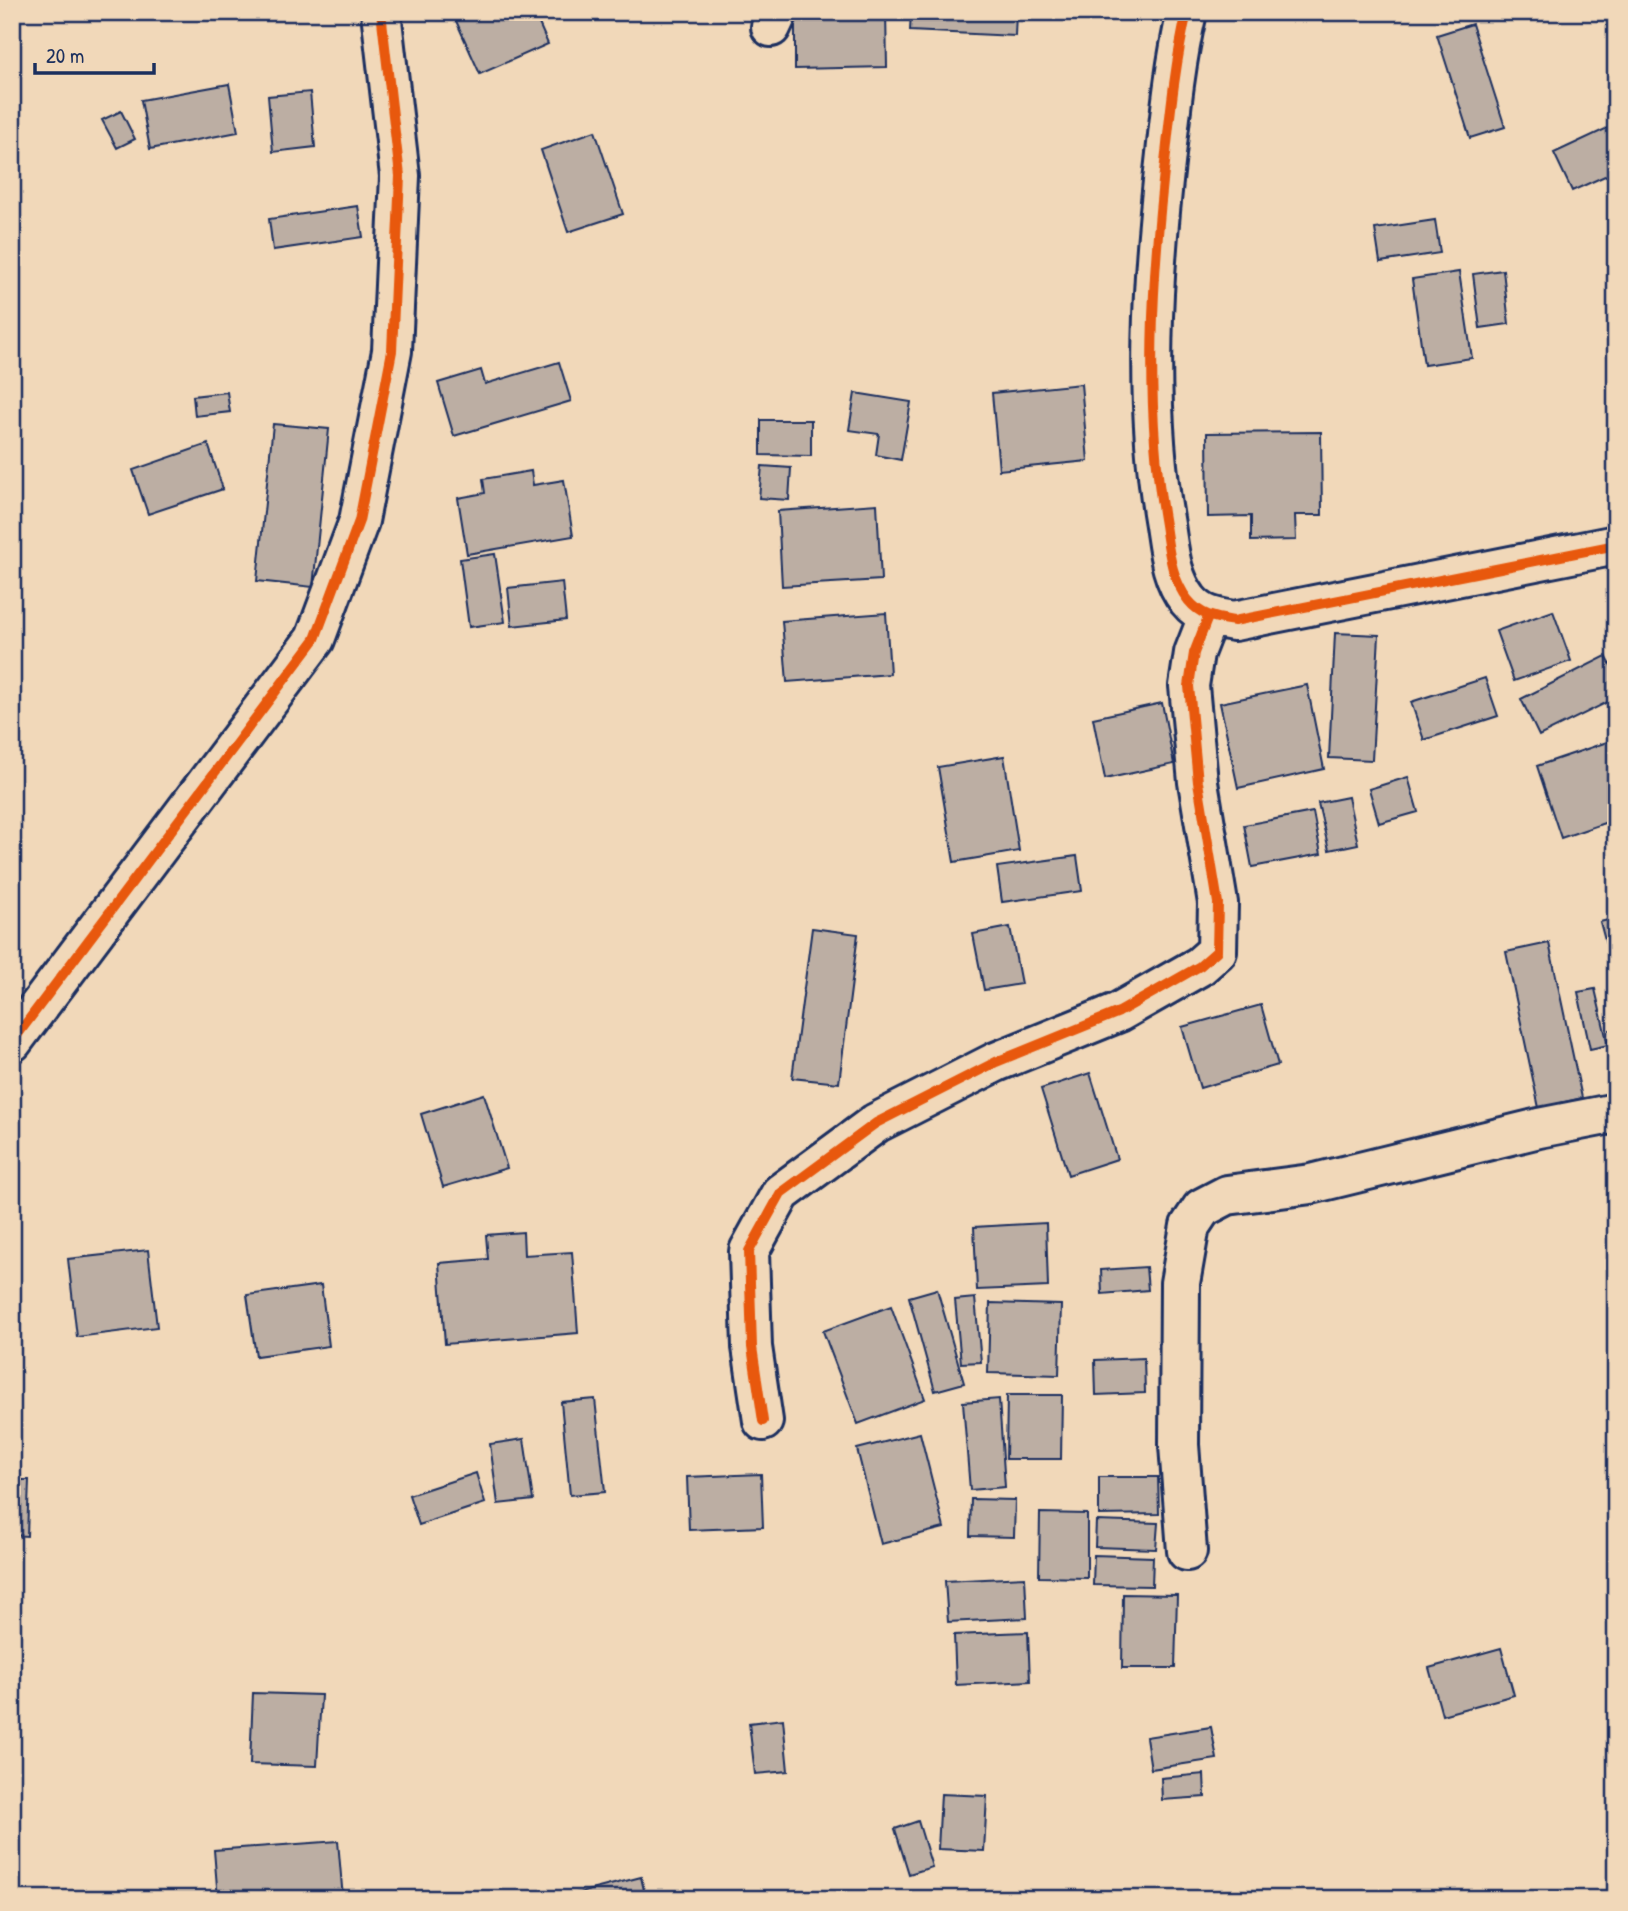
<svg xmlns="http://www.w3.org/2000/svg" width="1628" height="1911" font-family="'Patrick Hand',sans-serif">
  <rect width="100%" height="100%" fill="#f1d8b9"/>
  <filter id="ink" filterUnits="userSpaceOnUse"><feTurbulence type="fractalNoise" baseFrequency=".0143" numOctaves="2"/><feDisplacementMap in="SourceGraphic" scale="14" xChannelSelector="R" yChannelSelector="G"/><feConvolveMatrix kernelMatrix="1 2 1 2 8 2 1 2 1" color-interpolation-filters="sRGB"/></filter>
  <g filter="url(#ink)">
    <path fill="#bcaea3" stroke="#1b2f5e" stroke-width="2" d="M452,12H534L548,44L480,74Z
      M795,12H886L887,67L795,69Z
      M911,12H1016L1015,36L910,31Z
      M1472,24L1505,127L1470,138L1437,35Z
      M229,84L238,132L150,149L141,100Z
      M310,92L315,147L273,152L268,96Z
      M121,111L135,139L117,148L102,120Z
      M1616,124V171L1572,191L1554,153Z
      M595,131L623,214L568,232L541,150Z
      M358,206L363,237L273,250L269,219Z
      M1435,220L1440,253L1380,262L1375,229Z
      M1503,270L1509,324L1480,328L1473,274Z
      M1459,272L1472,358L1424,365L1412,279Z
      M559,362L571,401L454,436L438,383L481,370L485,384Z
      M1081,384L1088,461L999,470L992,393Z
      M227,392L230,412L195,416L193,396Z
      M855,393L911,402L901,460L876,455L879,434L849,430Z
      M761,420H811V456L761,455Z
      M273,424L329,429L313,587L257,581Z
      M1321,432L1322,515H1295L1296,540L1251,541V516L1208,517L1207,433Z
      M208,444L223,489L148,514L133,470Z
      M762,466L791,468L789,500L759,498Z
      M531,471L533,485L564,480L573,536L467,554L458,498L485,493L483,479Z
      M877,504L881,580L782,586L778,511Z
      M495,554L505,622L469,627L460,559Z
      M562,582L566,620L512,626L508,588Z
      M1553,611L1571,661L1514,681L1496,631Z
      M886,613L890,674L787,682L782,621Z
      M1335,633L1379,635L1372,760L1329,758Z
      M1606,656L1616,675V698L1539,736L1521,699Z
      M1485,678L1498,716L1424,740L1411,702Z
      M1307,685L1324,769L1238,788L1220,703Z
      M1162,703L1174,764L1105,779L1093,718Z
      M1616,739V819L1561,838L1537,766Z
      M1004,756L1019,851L954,862L938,767Z
      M1408,777L1418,812L1379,823L1369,789Z
      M1348,797L1358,844L1329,850L1318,803Z
      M1313,812L1321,854L1252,867L1244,825Z
      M1077,856L1082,891L1002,902L997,867Z
      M1616,918V974H1614L1600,922Z
      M1010,927L1021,984L984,990L973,934Z
      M812,928L858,934L839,1083L792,1078Z
      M1549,943L1582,1098L1539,1108L1506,952Z
      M1595,989L1608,1045L1590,1049L1578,992Z
      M1261,1005L1278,1065L1200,1088L1182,1027Z
      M1616,1028V1056L1610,1030Z
      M1090,1073L1117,1159L1068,1175L1041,1089Z
      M484,1094L507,1168L443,1187L421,1114Z
      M1046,1223L1048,1287L977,1290L974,1227Z
      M523,1232L524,1255L572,1252L578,1333L445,1344L439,1263L488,1259L486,1235Z
      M148,1250L157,1327L77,1337L68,1259Z
      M1146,1267L1148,1290L1102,1294L1101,1270Z
      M321,1285L329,1346L256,1356L247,1295Z
      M937,1289L964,1383L935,1391L909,1297Z
      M975,1298L981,1362L961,1363L955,1300Z
      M990,1303L1061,1305L1059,1375L988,1373Z
      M891,1306L925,1399L858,1424L823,1331Z
      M1144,1358L1145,1393L1096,1395L1095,1360Z
      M1007,1395H1062L1061,1459H1006Z
      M595,1399L605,1492L570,1495L561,1402Z
      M999,1399L1005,1487L970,1490L963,1402Z
      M920,1433L944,1528L881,1544L857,1449Z
      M524,1439L533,1500L498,1504L490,1444Z
      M476,1473L485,1503L419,1525L409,1495Z
      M761,1474L763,1527L689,1530L687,1477Z
      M1099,1477H1158L1159,1514L1099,1515Z
      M12,1480H29L27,1536L12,1535Z
      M971,1499L1015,1500L1014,1537L970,1536Z
      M1040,1513L1087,1514V1578L1039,1577Z
      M1096,1521L1158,1523L1156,1549L1095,1547Z
      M1094,1555L1153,1557L1152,1586L1093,1585Z
      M1025,1577L1027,1618L948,1622L945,1581Z
      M1123,1594L1177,1595L1175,1668H1122Z
      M1028,1632L1030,1681L956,1685L954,1635Z
      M1501,1648L1514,1695L1442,1715L1429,1668Z
      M253,1693L321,1695L317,1766L250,1764Z
      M783,1719L788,1771L755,1774L749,1723Z
      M1211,1727L1217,1759L1151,1769L1146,1737Z
      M1204,1774L1205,1797L1162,1800L1161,1778Z
      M941,1794L987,1796L984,1851L938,1849Z
      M918,1821L932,1867L909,1874L895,1829Z
      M338,1841L343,1899H218L214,1850Z
      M641,1877L646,1899H556Z"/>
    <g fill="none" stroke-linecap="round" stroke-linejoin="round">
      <g stroke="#1b2f5e" stroke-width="44">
        <path id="minor" d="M1187,12C1176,59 1171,106 1166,154C1152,276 1144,403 1165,525C1169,551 1171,578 1188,600C1201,616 1215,618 1234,621L1616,545
          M771,27L778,12
          M12,1042L315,639L359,521L392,351L400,176L381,12
          M763,1421L752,1347L749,1251L781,1193L876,1123L996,1062L1119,1012L1200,966L1217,951L1218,903L1198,782L1189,686L1194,653L1208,617
          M1187,1551L1179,1445L1180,1283L1190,1226L1202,1208L1227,1195L1311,1184L1539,1128L1616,1113"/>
      </g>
      <use href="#minor" stroke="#f1d8b9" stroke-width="38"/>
      <g stroke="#f1d8b9" stroke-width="15">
        <path id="cycleway" d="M1187,12C1176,59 1171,106 1166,154C1152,276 1144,403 1165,525C1169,551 1171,578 1188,600C1201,616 1215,618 1234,621L1616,545
          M12,1042L315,639L359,521L392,351L400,176L381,12
          M763,1421L752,1347L749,1251L781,1193L876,1123L996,1062L1119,1012L1200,966L1217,951L1218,903L1198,782L1189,686L1194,653L1208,617"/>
      </g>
      <use href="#cycleway" stroke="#e8590c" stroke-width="10"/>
    </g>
  </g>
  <rect width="1628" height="1911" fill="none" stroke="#f1d8b9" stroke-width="42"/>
  <rect x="21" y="21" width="1586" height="1869" fill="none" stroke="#1b2f5e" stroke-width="2.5" filter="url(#ink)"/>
  <path d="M35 63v10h119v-10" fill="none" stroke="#1b2f5e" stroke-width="3.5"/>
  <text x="46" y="63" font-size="21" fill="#1b2f5e" stroke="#f1d8b9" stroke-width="5" paint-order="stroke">20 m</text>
</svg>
